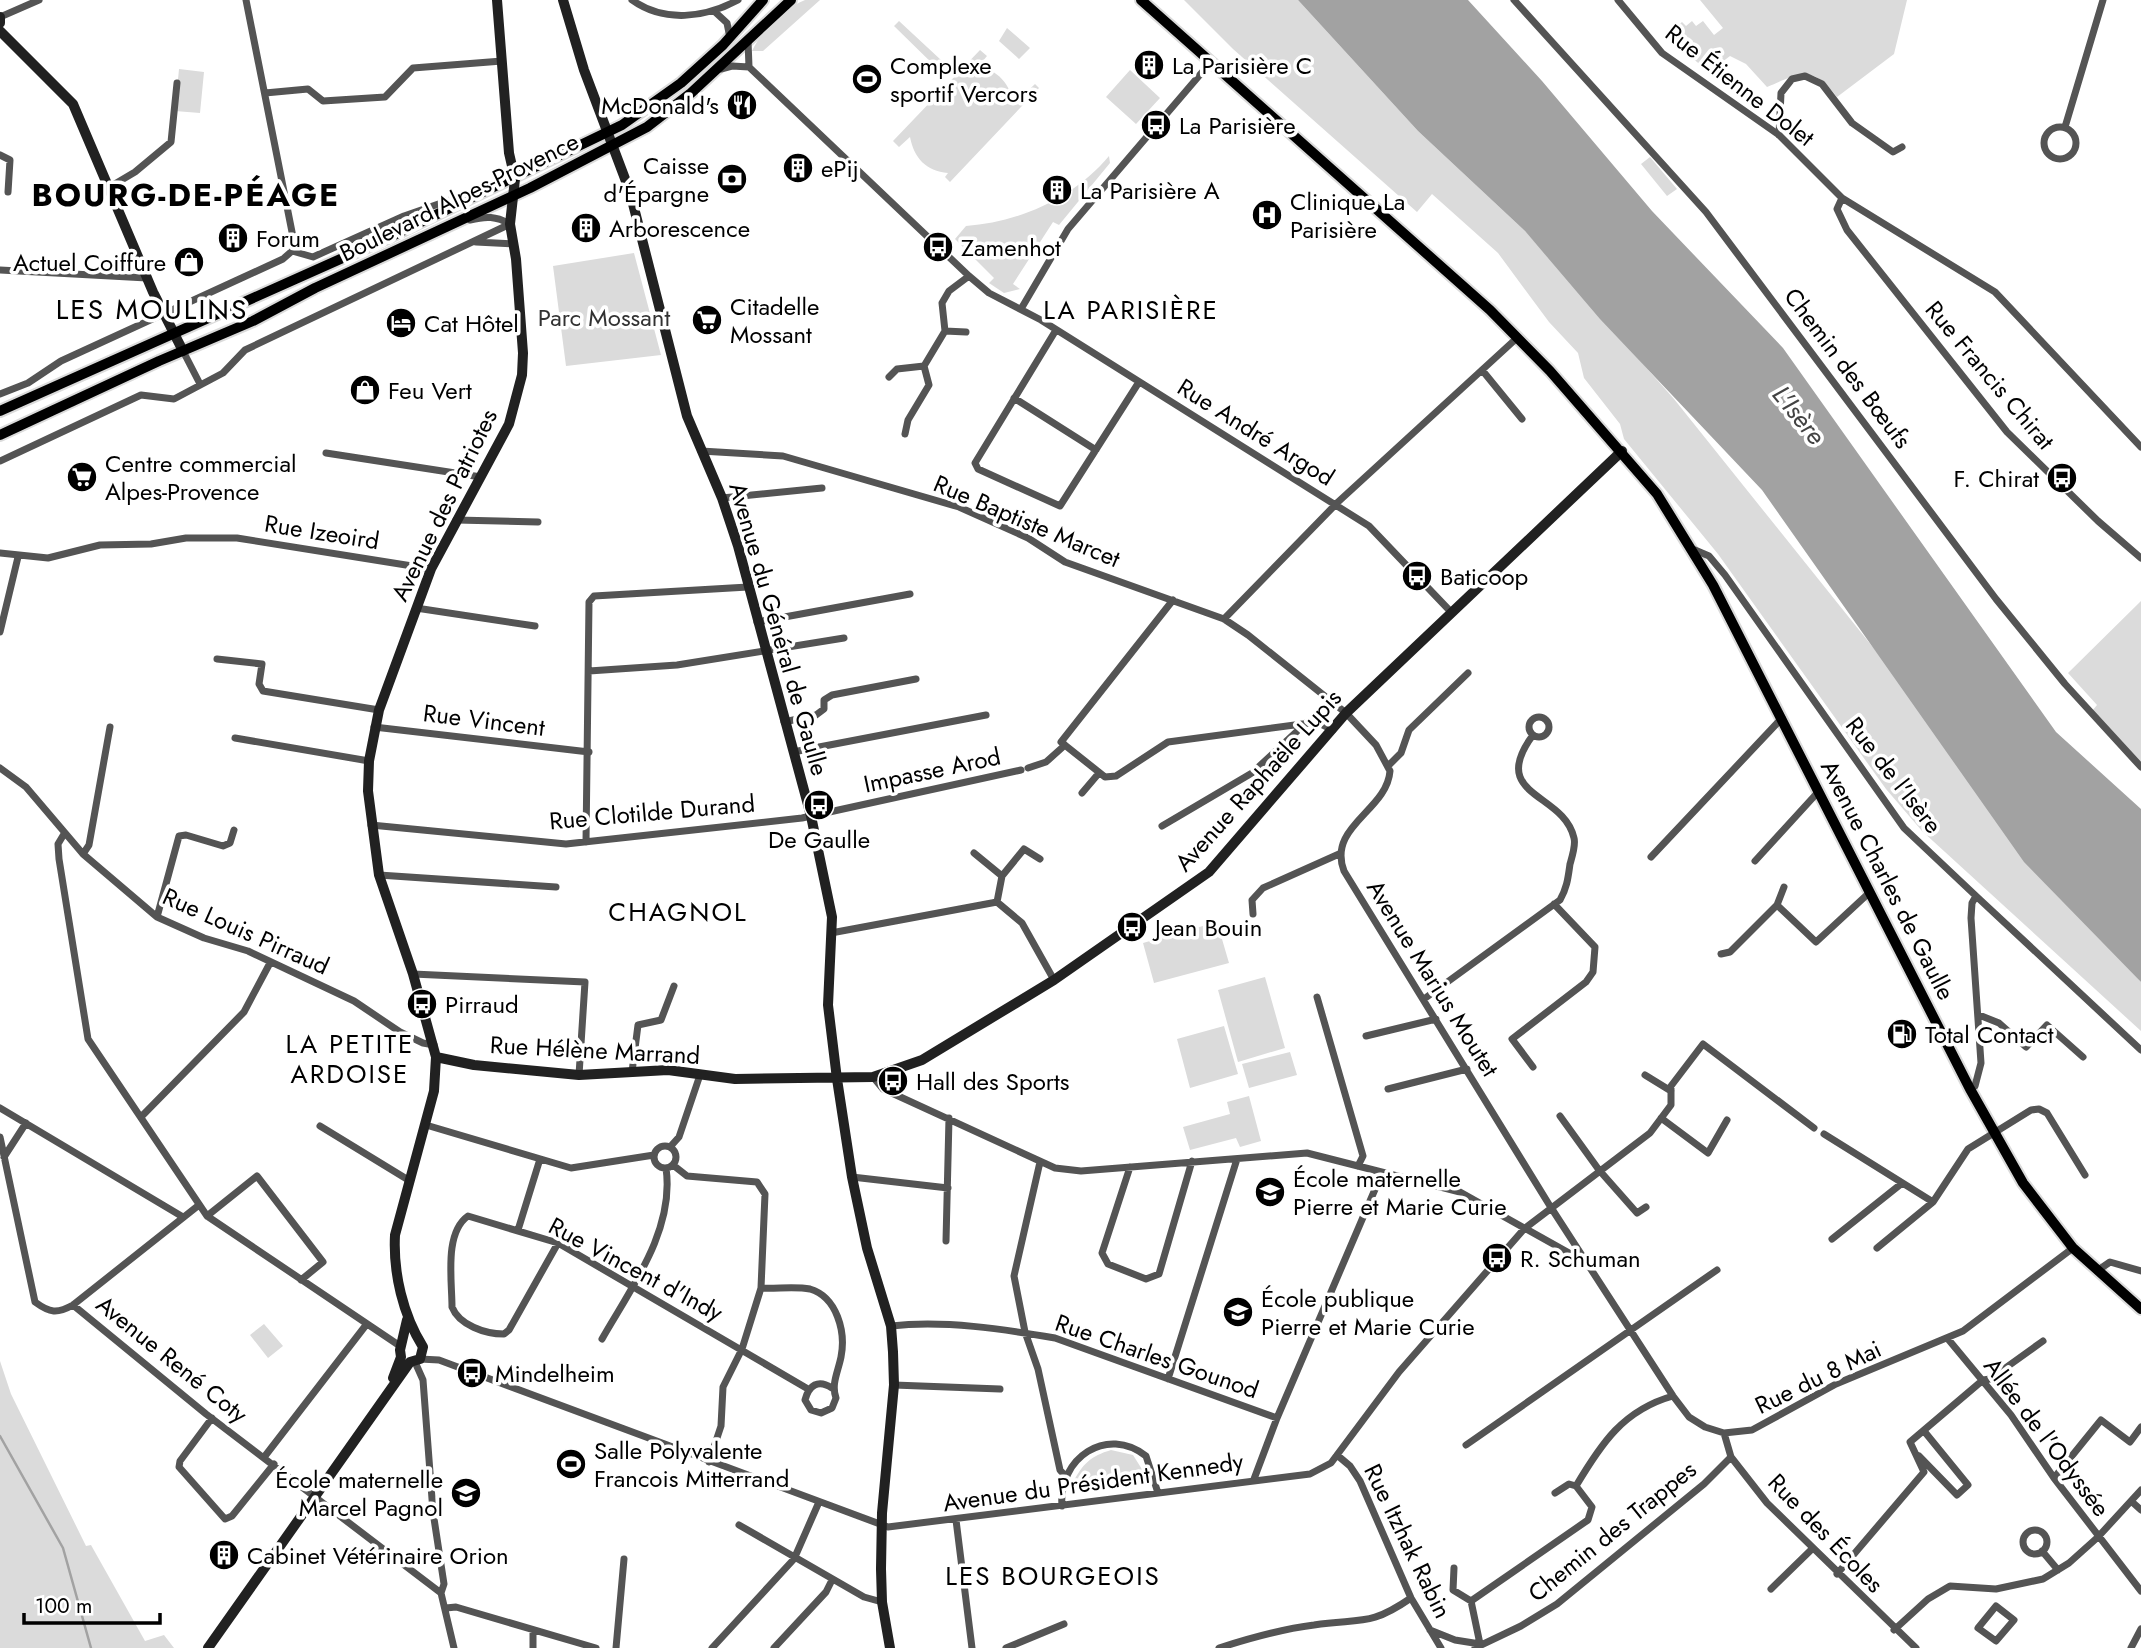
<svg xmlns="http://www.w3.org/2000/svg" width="2141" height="1648" font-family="Jost,sans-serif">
  <rect width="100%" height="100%" fill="#fff"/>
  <path fill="#dbdbdb" d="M805,0H820L763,51H752C762,30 783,9 805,0Z
    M1184,0H1298L1418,131L1525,231L1674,399L2141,982V1031L1922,831L1886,789L1718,554L1624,439L1620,424L1584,378L1578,353L1549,322L1498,253L1432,194L1417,212L1233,49Z
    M1700,0H1907L1894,54L1837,97C1812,65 1802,72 1767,87L1746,64L1730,56L1709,72L1673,42L1676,37L1670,32L1682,22L1686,26L1692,21L1696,26L1703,21L1714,35L1723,28Z
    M899,21L941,60V72L894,26Z
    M1007,28L1030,48L1019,59L999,41Z
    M980,50L987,56L977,68C998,68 1010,85 1014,104L1035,84L1039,88L950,182L945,177L948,173C926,171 914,158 910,137L899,147L893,141Z
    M179,69L204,72L200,113L175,111Z
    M1130,70L1160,98L1136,124L1106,97Z
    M1109,156L1110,163L1059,225L1053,222L1013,284L1020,289L1004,293L989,283L994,278L955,239L966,226C1020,222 1074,198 1109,156Z
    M1650,157L1677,189L1667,196L1641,164Z
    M634,253L661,355L566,366L553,266Z
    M2141,601V764L2092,711L2097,705L2068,673Z
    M1217,922L1229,963L1154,983L1143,943Z
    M1265,977L1285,1048L1238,1062L1218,990Z
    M1224,1026L1238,1074L1190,1088L1177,1039Z
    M1290,1052L1297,1075L1249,1088L1242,1064Z
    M1249,1096L1261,1141L1240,1147L1236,1138L1190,1150L1183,1127L1230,1114L1227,1102Z
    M264,1324L283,1346L268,1358L250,1335Z
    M0,1361L11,1394L86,1546L91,1545L145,1641L164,1635L174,1648H0Z
    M1111,1450L1133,1455L1145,1474L1141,1483L1075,1491L1073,1483C1082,1464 1091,1456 1111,1450Z"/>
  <path fill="#a2a2a2" d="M1298,0H1468L1542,81L1652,211L1783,348L2056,732L2141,809V982L2024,862L1762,490L1600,319L1525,231L1418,131Z"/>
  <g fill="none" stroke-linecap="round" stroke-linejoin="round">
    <path stroke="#a2a2a2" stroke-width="2.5" d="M0,1436L63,1548L91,1648"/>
    <g stroke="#dbdbdb" stroke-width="14">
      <path id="primary" d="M1141,0L1490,310L1550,371L1657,494L1713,585L1970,1089L2023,1183L2073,1248L2141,1309
        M0,411L392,236L622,125L681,83L723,45L763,0
        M0,435L159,361L253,321L315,288L530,188L647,127L691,93L791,0"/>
    </g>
    <path stroke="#545454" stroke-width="7" d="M246,0L294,242L292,251
      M632,0C664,23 705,18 738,0
      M1514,0L1706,212L1996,599L2065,684L2141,767
      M1618,0L1662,53L1779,135L1842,198L1995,292L2141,447
      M714,11L727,23L730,38
      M0,17L39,0
      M748,41L749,67
      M721,69L732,66L749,67L969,276L989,293L1041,320L1369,526L1451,612
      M265,93L308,89L323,101L385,97L413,68L502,61
      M2044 143a16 16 0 1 1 32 0a16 16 0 1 1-32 0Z
      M2065,127L2103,0
      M1779,135L1781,93L1792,79L1805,76L1822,84L1852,123L1893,152L1902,147
      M0,155L10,160L8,192
      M108,188L135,172L171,142L177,83
      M1842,198L1837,209L1847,230L2007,432L2098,521L2141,558
      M470,220C486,216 496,216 510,224
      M476,242L514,244
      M292,251L313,257L404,216L470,193
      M0,270L147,278
      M1021,309L1068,229L1210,63
      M1056,330L975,463L978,469L1060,506L1139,382
      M945,331L966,332
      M183,351L200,384
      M1482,370L1522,419
      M889,377L897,369L924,366
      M0,394L28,383L61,361L283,259L292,251
      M1014,398L1096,450
      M905,434L908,420L929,385L924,366L945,331L942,303L949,291L969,276
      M701,451L783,456L959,507L1028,538L1065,562L1224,619L1248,635L1346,713L1376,745L1390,771C1387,811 1327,826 1344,871L1550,1206L1673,1396L1689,1417L1705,1427L1724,1433L1752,1430L1836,1384L1963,1331L2073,1248
      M326,453L481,477
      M0,461L141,395L174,399L223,373L245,350L510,224
      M722,498L822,488
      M456,520L538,522
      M1695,550L1709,556L1725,575L1904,828L1976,896L1972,903L1971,918L1981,1063L1975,1086L1970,1089
      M0,553L48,558L100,545L151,544L186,538H237L431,569
      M1173,600L1061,742L1105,777L1116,776L1168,742L1317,722L1333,730
      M416,608L535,626
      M1224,619L1338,502L1518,337
      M757,622L910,594
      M0,632L18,557
      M217,659L262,664L259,684L263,691L379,710
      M589,671L677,665L844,638
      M1529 727a10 10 0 1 1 20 0a10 10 0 1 1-20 0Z
      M784,722L816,715L824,709V700L832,695L916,679
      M374,727L589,752
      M235,738L369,761
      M793,752L986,715
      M1389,765L1401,753L1409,730L1468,673
      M0,768L26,787L83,854L157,917L204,938L248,951L354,1001L400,1032L423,1043L434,1045
      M1028,768L1046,762L1065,745
      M1082,793L1099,773
      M371,825L566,844L802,818L1021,770
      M1162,826L1252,773L1306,723
      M64,834L58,844L59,859L88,1039L207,1216L400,1346
      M586,842L589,602L594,596L748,587
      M974,853L1002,876
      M83,854L89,845L110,727
      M1651,857L1782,718
      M1755,861L1819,791
      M379,875L556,887
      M1976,896L2141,1050
      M997,902L1022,923L1054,980
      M997,902L1002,876L1024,849L1040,859
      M1777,905L1816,942L1870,892
      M1253,914L1252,900L1263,888L1339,854
      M157,917L179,836L186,835L223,846L230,843L234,830
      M831,933L997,902
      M1721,954L1730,952L1777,905L1784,887
      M413,974L585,982L579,1075
      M1317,997L1363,1156L1358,1166
      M1424,999L1560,900C1567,888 1568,878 1570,864C1572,857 1576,845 1574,838C1564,792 1487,797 1533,735
      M1979,1015L1999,1023L2026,1047L2047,1025L2083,1057
      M1366,1036L1436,1019
      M1533,1067L1512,1039L1586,982L1593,972L1595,947L1554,904
      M632,1072L638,1025L661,1020L674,986
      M1645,1075L1671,1091
      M873,1077L883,1089L1055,1168L1081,1171L1307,1153L1460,1192L1587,1263
      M1388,1089L1467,1069
      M0,1108L183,1217
      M1560,1116L1599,1170L1637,1213L1646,1207
      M141,1117L244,1012L270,963
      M1661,1118L1708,1153L1727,1120
      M426,1125L571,1168L654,1155
      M320,1126L410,1181
      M1824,1134L1933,1202L1968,1149L2031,1110L2039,1109L2047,1113L2085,1175
      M0,1137L35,1302C50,1313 57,1314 73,1305L199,1205
      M654 1157a11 11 0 1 1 22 0a11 11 0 1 1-22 0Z
      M670,1147L679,1137L700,1075
      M4,1157L26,1123
      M1040,1162L1014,1276L1025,1332L1038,1369L1060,1470L1066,1477
      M673,1165L687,1176L757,1182L765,1194L761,1288L742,1349L723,1387L721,1426L709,1462
      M1130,1167L1102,1253L1108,1264L1146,1279L1159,1274L1192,1161
      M852,1177L948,1188
      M207,1216L257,1176L323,1262L301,1280
      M518,1230L540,1159
      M1832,1239L1901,1184
      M946,1241L949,1118
      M558,1243L509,1330L504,1334C485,1334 459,1325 452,1307C452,1280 444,1233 468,1216L558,1243L808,1389
      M1877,1248L1933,1202
      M2097,1271L2110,1262L2141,1271
      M761,1288C776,1289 795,1286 810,1289C837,1297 846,1332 841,1357C838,1372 831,1384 836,1398L832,1408L821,1413L811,1410L805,1400C809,1385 818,1379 832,1388
      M73,1305L206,1414L441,1593
      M891,1326C944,1320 1003,1329 1055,1338L1277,1418
      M602,1339C631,1288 675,1230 666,1168
      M1948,1339L2011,1415L2054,1478L2141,1591
      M420,1359L439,1360L888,1527L1310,1474L1331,1463L1399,1372L1524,1229L1650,1133L1671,1105V1086L1703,1044L1814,1128
      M415,1362L423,1380L433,1512L444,1584L441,1593L454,1648
      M1168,1379L1237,1159
      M894,1385L1000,1389
      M212,1418L180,1461L179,1467L225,1519L232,1516L274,1464
      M1724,1433L1731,1457L1767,1503L1916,1648
      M1466,1445L1717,1270
      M1337,1455L1350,1466L1360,1481L1411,1598L1441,1648
      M265,1456L366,1325
      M1919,1456L1957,1495L1968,1485L1924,1431
      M2054,1478L2101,1420L2130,1442L2141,1427
      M1254,1479L1277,1418L1382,1173
      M1555,1493L1569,1484L1576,1486
      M2131,1501L2141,1510
      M1062,1506C1058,1458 1107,1425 1146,1456L1158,1493
      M956,1520L972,1648
      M739,1525L864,1597L882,1602
      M2023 1542a12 12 0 1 1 24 0a12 12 0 1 1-24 0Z
      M2042,1551L2058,1570
      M1454,1568L1453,1590L1471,1601
      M1837,1574L1924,1472L1910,1442L1983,1380L1990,1379L2043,1341
      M1771,1589L1812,1549
      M1471,1601L1588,1520L1592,1507L1576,1486C1601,1444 1623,1410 1673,1396
      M1996,1606L2014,1620L1996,1641L1978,1628Z
      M446,1608L456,1607L596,1648
      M533,1630V1648
      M1430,1630L1455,1640L1480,1644L1471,1601
      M1894,1630L1928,1599L1950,1586L1996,1589L2043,1579L2069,1563L2098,1537L2141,1490
      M616,1648L624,1559
      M712,1648L794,1559L819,1502
      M774,1648L826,1592L832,1580
      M1006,1648L1064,1624
      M1219,1648C1250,1638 1282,1629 1314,1625C1361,1618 1369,1627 1411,1598
      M1475,1648L1521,1626L1557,1604L1704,1484L1731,1457
      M2131,1648L2141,1629"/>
    <path stroke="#212121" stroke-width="10" d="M563,0L584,70L630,192L687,416L722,498L738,546L811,816L832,917L828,1005L837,1079L852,1177L867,1248L891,1326L893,1352L894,1385L882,1513L881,1569L882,1602L890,1648
      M0,17V23
      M0,31L73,104L153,292L183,351
      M436,1057L474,1065L579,1075L668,1070L735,1079L873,1077L922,1060L1054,980L1209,872L1346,713L1622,451
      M410,1362L420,1359L423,1347C403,1315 393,1273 395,1235L434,1091L436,1057L413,974L379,875L368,791L369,761L379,710L431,569L509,424L522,375L523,353L516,259L510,224L515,179L509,153L497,0
      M393,1378L401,1357L400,1350L407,1320
      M208,1648L410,1362"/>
    <use href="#primary" stroke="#000" stroke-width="10"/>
  </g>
  <defs>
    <g id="building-disc" transform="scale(1.575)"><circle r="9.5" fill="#000" stroke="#fff"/><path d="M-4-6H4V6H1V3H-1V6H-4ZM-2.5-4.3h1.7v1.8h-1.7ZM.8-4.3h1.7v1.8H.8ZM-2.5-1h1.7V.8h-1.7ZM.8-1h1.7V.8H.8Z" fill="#fff"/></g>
    <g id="stadium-disc" transform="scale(1.575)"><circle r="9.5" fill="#000" stroke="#fff"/><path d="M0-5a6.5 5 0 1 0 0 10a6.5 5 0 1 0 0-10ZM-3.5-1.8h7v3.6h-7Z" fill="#fff"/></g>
    <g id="restaurant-disc" transform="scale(1.575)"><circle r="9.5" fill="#000" stroke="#fff"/><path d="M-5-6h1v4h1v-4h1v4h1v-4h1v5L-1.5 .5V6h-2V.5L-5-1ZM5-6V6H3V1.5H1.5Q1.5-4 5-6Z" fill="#fff"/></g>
    <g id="bus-disc" transform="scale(1.575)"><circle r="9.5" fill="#000" stroke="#fff"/><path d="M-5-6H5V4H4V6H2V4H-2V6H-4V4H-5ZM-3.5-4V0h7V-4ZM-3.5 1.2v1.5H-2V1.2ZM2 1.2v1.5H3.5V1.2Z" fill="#fff"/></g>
    <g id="bank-disc" transform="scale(1.575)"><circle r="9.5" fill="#000" stroke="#fff"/><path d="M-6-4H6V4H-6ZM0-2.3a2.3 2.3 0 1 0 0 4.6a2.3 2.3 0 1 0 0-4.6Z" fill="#fff"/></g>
    <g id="hospital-disc" transform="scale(1.575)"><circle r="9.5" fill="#000" stroke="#fff"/><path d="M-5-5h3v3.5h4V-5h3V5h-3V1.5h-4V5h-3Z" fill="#fff"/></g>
    <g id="shop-disc" transform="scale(1.575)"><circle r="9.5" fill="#000" stroke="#fff"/><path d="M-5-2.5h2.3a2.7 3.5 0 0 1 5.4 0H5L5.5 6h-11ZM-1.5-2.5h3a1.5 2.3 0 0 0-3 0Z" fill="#fff"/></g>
    <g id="supermarket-disc" transform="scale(1.575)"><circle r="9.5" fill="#000" stroke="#fff"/><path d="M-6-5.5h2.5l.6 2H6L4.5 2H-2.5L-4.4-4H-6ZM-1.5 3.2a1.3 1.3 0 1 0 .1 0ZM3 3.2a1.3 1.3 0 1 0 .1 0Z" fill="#fff"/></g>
    <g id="hotel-disc" transform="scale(1.575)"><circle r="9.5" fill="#000" stroke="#fff"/><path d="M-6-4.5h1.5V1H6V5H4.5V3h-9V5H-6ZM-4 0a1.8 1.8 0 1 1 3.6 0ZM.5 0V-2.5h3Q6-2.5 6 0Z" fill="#fff"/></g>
    <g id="fuel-disc" transform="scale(1.575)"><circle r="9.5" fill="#000" stroke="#fff"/><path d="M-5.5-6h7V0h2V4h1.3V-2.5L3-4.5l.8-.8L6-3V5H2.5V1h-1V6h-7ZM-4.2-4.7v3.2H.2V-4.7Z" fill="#fff"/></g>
    <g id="school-disc" transform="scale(1.575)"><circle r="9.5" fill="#000" stroke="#fff"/><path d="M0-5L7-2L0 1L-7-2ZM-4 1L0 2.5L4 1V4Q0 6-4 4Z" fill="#fff"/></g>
  </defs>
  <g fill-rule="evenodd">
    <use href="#building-disc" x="1149" y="65"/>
    <use href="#stadium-disc" x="867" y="79"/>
    <use href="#restaurant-disc" x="742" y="105"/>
    <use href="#bus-disc" x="1156" y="125"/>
    <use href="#building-disc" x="798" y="168"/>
    <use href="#bank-disc" x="732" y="179"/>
    <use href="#building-disc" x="1057" y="190"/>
    <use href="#hospital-disc" x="1267" y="215"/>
    <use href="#building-disc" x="586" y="228"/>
    <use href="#building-disc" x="233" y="238"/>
    <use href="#bus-disc" x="938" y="247"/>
    <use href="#shop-disc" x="189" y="262"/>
    <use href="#supermarket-disc" x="707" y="320"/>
    <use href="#hotel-disc" x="401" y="323"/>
    <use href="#shop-disc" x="365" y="390"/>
    <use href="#supermarket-disc" x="82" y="477"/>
    <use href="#bus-disc" x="2062" y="478"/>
    <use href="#bus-disc" x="1417" y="576"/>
    <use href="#bus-disc" x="819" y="805"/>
    <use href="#bus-disc" x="1132" y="927"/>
    <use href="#bus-disc" x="422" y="1004"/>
    <use href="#fuel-disc" x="1902" y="1034"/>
    <use href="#bus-disc" x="893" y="1081"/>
    <use href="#school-disc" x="1270" y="1192"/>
    <use href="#bus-disc" x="1497" y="1258"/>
    <use href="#school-disc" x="1238" y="1312"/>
    <use href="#bus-disc" x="472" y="1373"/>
    <use href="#stadium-disc" x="571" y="1464"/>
    <use href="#school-disc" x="466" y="1493"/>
    <use href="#building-disc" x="224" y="1555"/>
  </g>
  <g text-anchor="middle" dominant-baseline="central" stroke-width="7" stroke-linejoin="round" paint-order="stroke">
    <g font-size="24" fill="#000" stroke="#fff" text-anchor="start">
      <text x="890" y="65">Complexe<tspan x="890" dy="28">sportif Vercors</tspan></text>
      <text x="1172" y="65">La Parisière C</text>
      <text x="719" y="105" text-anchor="end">McDonald's</text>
      <text x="1179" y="125">La Parisière</text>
      <text x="709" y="165" text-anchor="end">Caisse<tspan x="709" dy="28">d'Épargne</tspan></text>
      <text x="821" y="168">ePij</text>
      <text x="1080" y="190">La Parisière A</text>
      <text x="1290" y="201">Clinique La<tspan x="1290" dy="28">Parisière</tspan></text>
      <text x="609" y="228">Arborescence</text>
      <text x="256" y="238">Forum</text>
      <text x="961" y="247">Zamenhot</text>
      <text x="166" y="262" text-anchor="end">Actuel Coiffure</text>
      <text x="730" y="306">Citadelle<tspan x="730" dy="28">Mossant</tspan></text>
      <text x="424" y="323">Cat Hôtel</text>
      <text x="388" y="390">Feu Vert</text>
      <text x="105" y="463">Centre commercial<tspan x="105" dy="28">Alpes-Provence</tspan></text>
      <text x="2039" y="478" text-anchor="end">F. Chirat</text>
      <text x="1440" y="576">Baticoop</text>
      <text x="819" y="839" text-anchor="middle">De Gaulle</text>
      <text x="1155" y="927">Jean Bouin</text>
      <text x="445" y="1004">Pirraud</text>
      <text x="1925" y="1034">Total Contact</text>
      <text x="916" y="1081">Hall des Sports</text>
      <text x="1293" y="1178">École maternelle<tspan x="1293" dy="28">Pierre et Marie Curie</tspan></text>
      <text x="1520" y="1258">R. Schuman</text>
      <text x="1261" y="1298">École publique<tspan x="1261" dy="28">Pierre et Marie Curie</tspan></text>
      <text x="495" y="1373">Mindelheim</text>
      <text x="594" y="1450">Salle Polyvalente<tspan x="594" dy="28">Francois Mitterrand</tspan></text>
      <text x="443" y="1479" text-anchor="end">École maternelle<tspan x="443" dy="28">Marcel Pagnol</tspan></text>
      <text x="247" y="1555">Cabinet Vétérinaire Orion</text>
    </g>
    <g font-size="24" fill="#000" stroke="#fff">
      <text transform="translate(1740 85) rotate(38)">Rue Étienne Dolet</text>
      <text transform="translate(459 197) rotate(-26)">Boulevard Alpes-Provence</text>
      <text transform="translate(1848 368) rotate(53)">Chemin des Bœufs</text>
      <text transform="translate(1990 375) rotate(50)">Rue Francis Chirat</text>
      <text transform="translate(1256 432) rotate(32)">Rue André Argod</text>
      <text transform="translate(444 505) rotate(-64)">Avenue des Patriotes</text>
      <text transform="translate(1027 521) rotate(23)">Rue Baptiste Marcet</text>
      <text transform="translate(322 532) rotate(9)">Rue Izeoird</text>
      <text transform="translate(779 629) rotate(74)">Avenue du Général de Gaulle</text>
      <text transform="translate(484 720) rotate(7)">Rue Vincent</text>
      <text transform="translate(932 770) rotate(-12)">Impasse Arod</text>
      <text transform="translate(1894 775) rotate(52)">Rue de l'Isère</text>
      <text transform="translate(1258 780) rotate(-48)">Avenue Raphaële Lupis</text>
      <text transform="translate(652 812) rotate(-5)">Rue Clotilde Durand</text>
      <text transform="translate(1888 880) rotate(63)">Avenue Charles de Gaulle</text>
      <text transform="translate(246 931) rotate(24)">Rue Louis Pirraud</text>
      <text transform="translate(1433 978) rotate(58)">Avenue Marius Moutet</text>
      <text transform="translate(595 1050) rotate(3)">Rue Hélène Marrand</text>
      <text transform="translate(636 1269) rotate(28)">Rue Vincent d'Indy</text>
      <text transform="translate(1157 1356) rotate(19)">Rue Charles Gounod</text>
      <text transform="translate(172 1359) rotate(39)">Avenue René Coty</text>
      <text transform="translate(1818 1377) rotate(-26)">Rue du 8 Mai</text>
      <text transform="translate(2047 1437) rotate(53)">Allée de l'Odyssée</text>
      <text transform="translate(1093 1482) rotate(-8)">Avenue du Président Kennedy</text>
      <text transform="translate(1612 1531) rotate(-39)">Chemin des Trappes</text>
      <text transform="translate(1826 1533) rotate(46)">Rue des Écoles</text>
      <text transform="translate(1408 1541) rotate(64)">Rue Itzhak Rabin</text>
    </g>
    <g font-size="24" fill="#323232" stroke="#fff">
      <text x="604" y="317">Parc Mossant</text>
    </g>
    <g font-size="26" letter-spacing="2" fill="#000" stroke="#fff">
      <text x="1131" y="310">LA PARISIÈRE</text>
      <text x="678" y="912">CHAGNOL</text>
      <text x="350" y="1044">LA PETITE<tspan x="350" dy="30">ARDOISE</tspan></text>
      <text x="1053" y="1576">LES BOURGEOIS</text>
    </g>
    <g font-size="26" font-style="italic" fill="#434343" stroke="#fff">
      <text transform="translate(1799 415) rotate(51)">L'Isère</text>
    </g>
    <g font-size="28" letter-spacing="2" fill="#000" stroke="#fff">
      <text x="152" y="309">LES MOULINS</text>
    </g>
    <g font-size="32" font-weight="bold" letter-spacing="2" fill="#000" stroke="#fff">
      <text x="186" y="195">BOURG-DE-PÉAGE</text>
    </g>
  </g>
  <path d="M24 1613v10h136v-10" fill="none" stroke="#000000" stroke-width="3.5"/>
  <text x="35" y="1613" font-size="21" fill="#000000" stroke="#ffffff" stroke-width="5" paint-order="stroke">100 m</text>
</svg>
